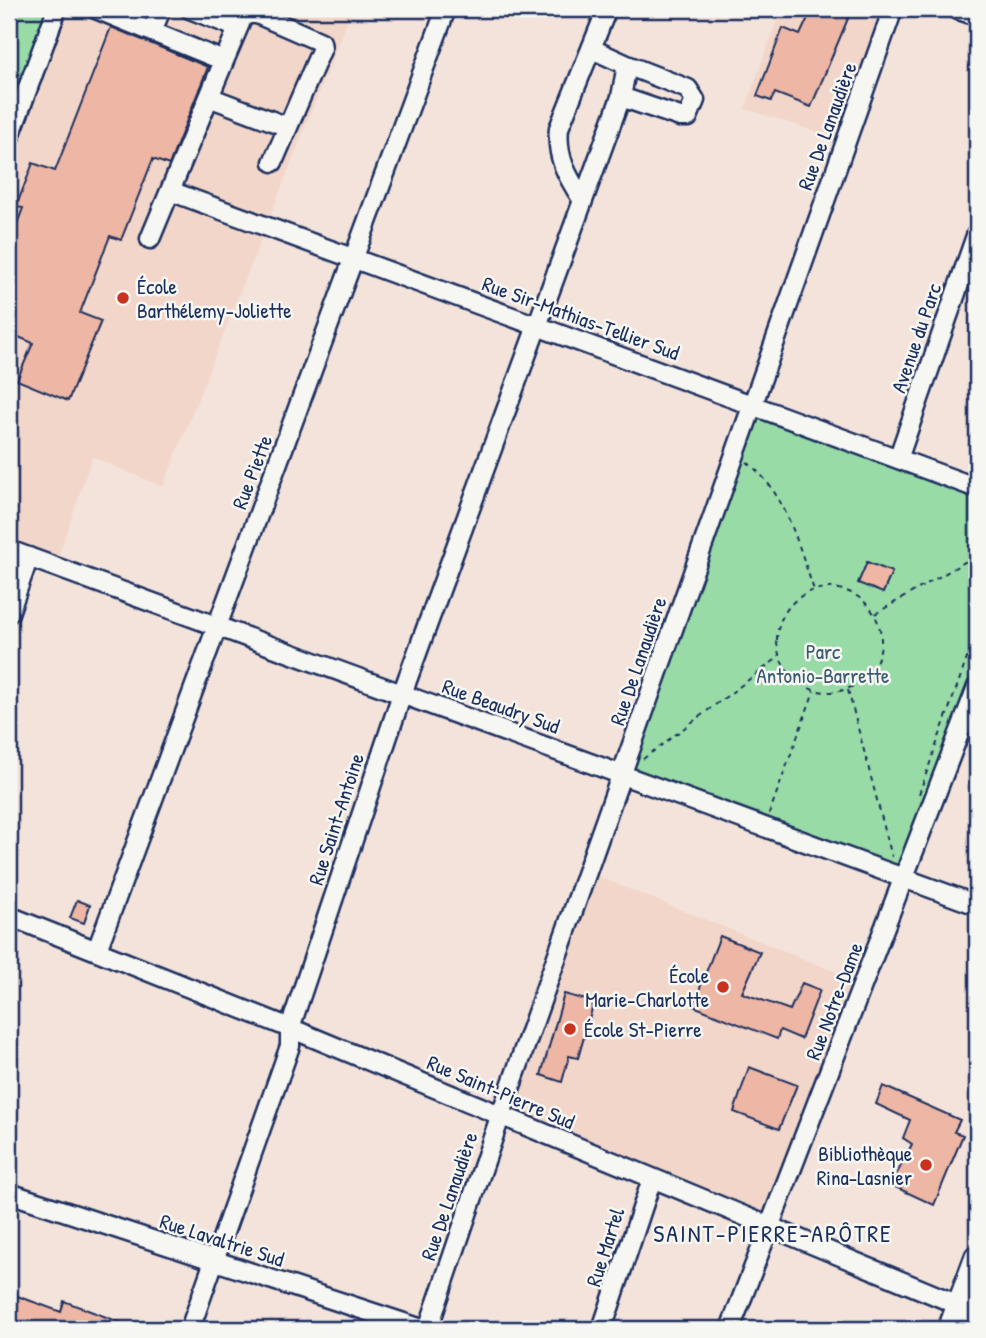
<svg xmlns="http://www.w3.org/2000/svg" width="986" height="1338" font-family="'Patrick Hand',sans-serif">
  <rect width="100%" height="100%" fill="#f4e3db"/>
  <filter id="ink" filterUnits="userSpaceOnUse"><feTurbulence type="fractalNoise" baseFrequency=".0143" numOctaves="2"/><feDisplacementMap in="SourceGraphic" scale="14" xChannelSelector="R" yChannelSelector="G"/><feConvolveMatrix kernelMatrix="1 2 1 2 8 2 1 2 1" color-interpolation-filters="sRGB"/></filter>
  <g filter="url(#ink)">
    <path fill="#f2d6ca" d="M57,9H352L163,487L92,457L57,561L9,545V139Z
      M781,9H896L849,142L745,109Z
      M584,871L866,984L771,1227L500,1117Z"/>
    <path fill="#98dba6" stroke="#5a8582" stroke-width="2" d="M9,9H47L9,112Z
      M752,404L977,488V687L905,879L623,775Z"/>
    <path fill="#eeb6a4" stroke="#1b2f5e" stroke-width="2" d="M812,9H852L811,107L775,93L771,101L757,96L783,28L800,35Z
      M111,27L208,67L169,165L153,159L121,240L110,236L80,313L101,321L68,401L17,380L33,343L9,333V245L23,208L16,207L33,163L55,171Z
      M867,562L892,572L883,593L858,583Z
      M77,900L90,905L84,923L70,918Z
      M720,936L760,952L742,993L790,1010L802,983L820,990L801,1039L780,1030L777,1039L693,1006Z
      M564,994L594,1002L578,1058L569,1056L562,1082L541,1075Z
      M749,1067L797,1085L779,1129L734,1112Z
      M883,1086L960,1120L954,1132L963,1135L934,1205L891,1185L912,1144L903,1138L910,1120L876,1104Z
      M12,1294L61,1312L64,1301L138,1329H9V1304Z"/>
    <g fill="none" stroke-linecap="round" stroke-linejoin="round">
      <g stroke="#1b2f5e" stroke-width="23">
        <path id="minor" d="M96,9L224,61L150,239
          M190,9L236,27
          M956,9L977,16
          M152,32L161,9
          M224,61L244,14H257L321,42L322,48L273,162
          M209,97L288,127
          M621,97L680,117H688L695,100L688,89L627,65
          M9,139L57,9
          M170,191L977,488
          M582,199C567,176 556,157 559,128L607,9
          M898,459L977,233
          M9,550L977,905
          M9,613L29,557
          M9,916L290,1028L971,1310
          M97,950L446,9
          M9,1193L422,1329
          M190,1329L290,1046V1028L402,694L621,97L627,65L592,49
          M428,1329L500,1117L893,9
          M602,1329L652,1179
          M730,1329L977,687"/>
      </g>
      <g stroke="#1b2f5e" stroke-width="28">
        <path id="major" d="M950,1329L977,1257
          M969,1329L977,1307"/>
      </g>
      <path stroke="#1b2f5e" stroke-width="2" stroke-dasharray="5 5" stroke-linecap="butt" d="M747,462C786,492 798,545 814,590
        M777 640a52 52 0 1 1 104 0a52 52 0 1 1-104 0Z
        M875,614L977,555
        M848,690L892,857
        M643,759L779,657
        M919,794L977,630
        M769,814L814,691"/>
      <use href="#minor" stroke="#f6f6f2" stroke-width="18"/>
      <use href="#major" stroke="#f6f6f2" stroke-width="23"/>
    </g>
  </g>
  <g fill="#c8321e" stroke="#f6f6f2" stroke-width="2.5">
    <circle cx="123" cy="298" r="7"/>
    <circle cx="723" cy="987" r="7"/>
    <circle cx="570" cy="1029" r="7"/>
    <circle cx="926" cy="1165" r="7"/>
  </g>
  <g text-anchor="middle" dominant-baseline="central" stroke-width="5" stroke-linejoin="round" paint-order="stroke">
    <g font-size="21" fill="#1b2f5e" stroke="#f6f6f2">
      <text transform="translate(827 126) rotate(-70)">Rue De Lanaudière</text>
      <text transform="translate(581 318) rotate(20)">Rue Sir-Mathias-Tellier Sud</text>
      <text transform="translate(916 338) rotate(-71)">Avenue du Parc</text>
      <text transform="translate(252 472) rotate(-69)">Rue Piette</text>
      <text transform="translate(638 661) rotate(-71)">Rue De Lanaudière</text>
      <text transform="translate(501 706) rotate(20)">Rue Beaudry Sud</text>
      <text transform="translate(336 819) rotate(-72)">Rue Saint-Antoine</text>
      <text transform="translate(834 1001) rotate(-69)">Rue Notre-Dame</text>
      <text transform="translate(501 1092) rotate(23)">Rue Saint-Pierre Sud</text>
      <text transform="translate(449 1196) rotate(-71)">Rue De Lanaudière</text>
      <text transform="translate(222 1240) rotate(18)">Rue Lavaltrie Sud</text>
      <text transform="translate(605 1247) rotate(-72)">Rue Martel</text>
    </g>
    <g font-size="21" fill="#1b2f5e" stroke="#f6f6f2" text-anchor="start">
      <text x="137" y="286">École<tspan x="137" dy="24">Barthélemy-Joliette</tspan></text>
      <text x="709" y="975" text-anchor="end">École<tspan x="709" dy="24">Marie-Charlotte</tspan></text>
      <text x="584" y="1029">École St-Pierre</text>
      <text x="912" y="1153" text-anchor="end">Bibliothèque<tspan x="912" dy="24">Rina-Lasnier</tspan></text>
    </g>
    <g font-size="21" fill="#3a5a70" stroke="#f6f6f2">
      <text x="823" y="651">Parc<tspan x="823" dy="24">Antonio-Barrette</tspan></text>
    </g>
    <g font-size="24" letter-spacing="2" fill="#1b2f5e" stroke="#f6f6f2">
      <text x="773" y="1233">SAINT-PIERRE-APÔTRE</text>
    </g>
  </g>
  <rect width="986" height="1338" fill="none" stroke="#f6f6f2" stroke-width="35"/>
  <rect x="18" y="18" width="951" height="1303" fill="none" stroke="#1b2f5e" stroke-width="2.5" filter="url(#ink)"/>
</svg>
